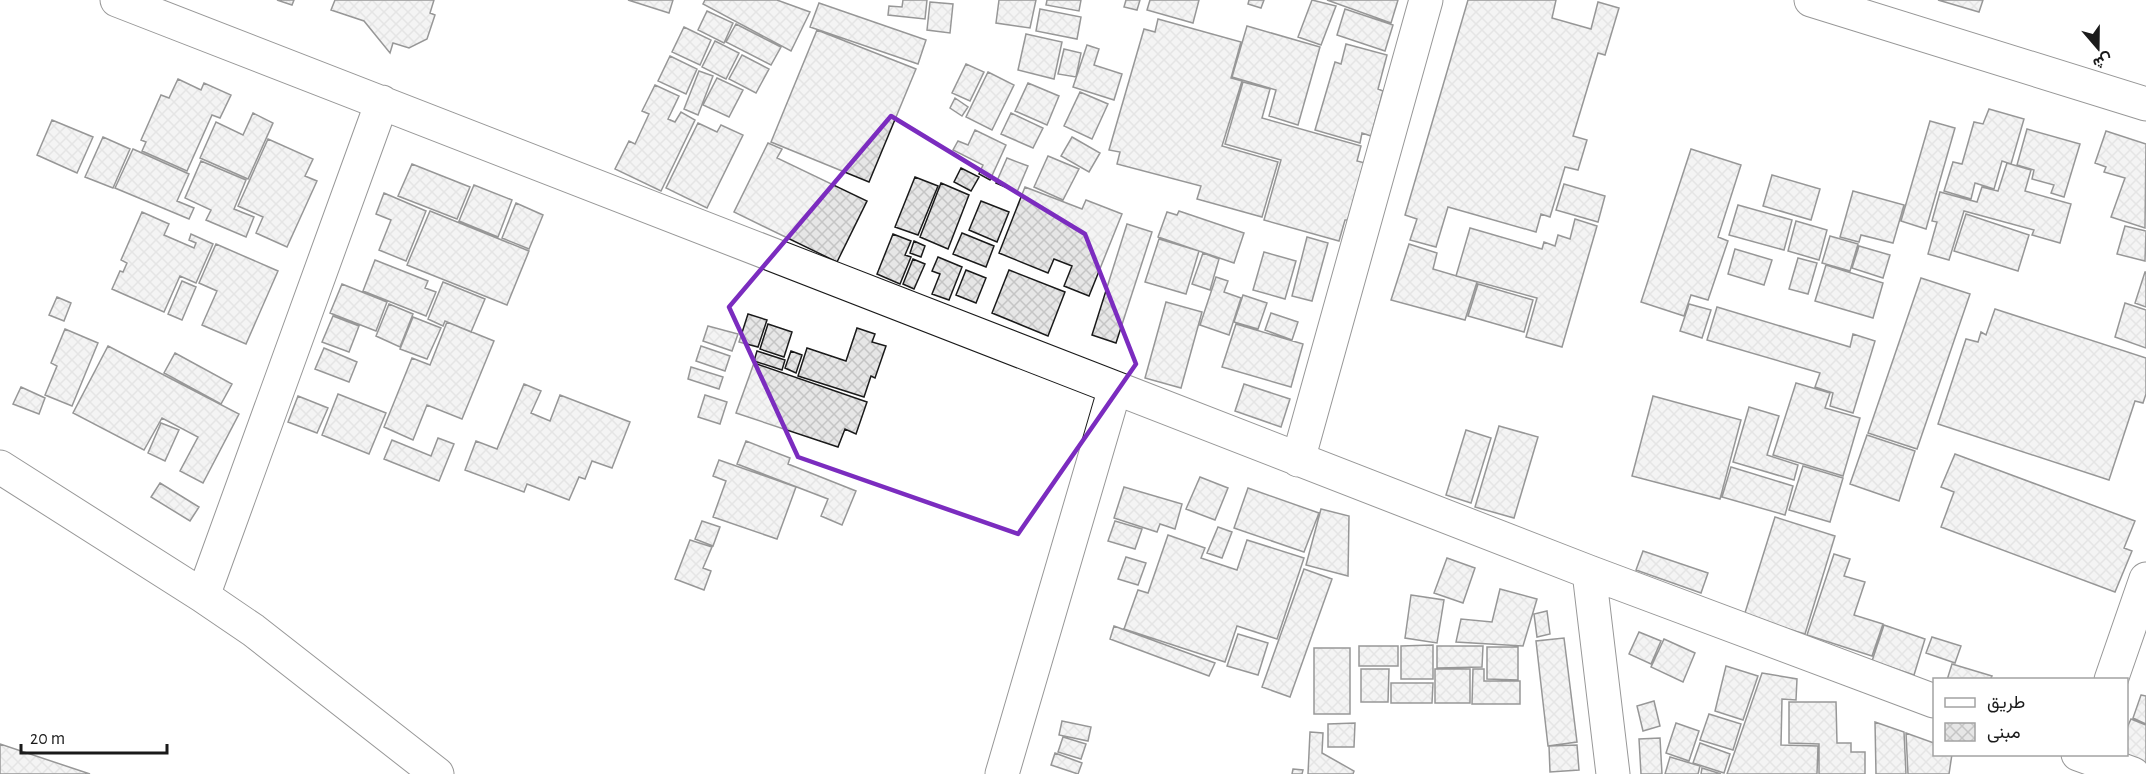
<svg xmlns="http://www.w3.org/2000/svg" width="2146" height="774" font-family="'Alegreya Sans',Vazirmatn,sans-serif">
  <defs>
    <pattern id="building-cross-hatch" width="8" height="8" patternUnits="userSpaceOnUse" patternTransform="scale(1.5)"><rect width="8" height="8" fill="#e6e6e6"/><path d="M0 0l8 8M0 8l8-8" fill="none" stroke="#c5c5c5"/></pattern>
  </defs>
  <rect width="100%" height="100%" fill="#fff"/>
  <path fill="url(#building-cross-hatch)" stroke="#1a1a1a" stroke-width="1.5" d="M277,0H294L292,5Z
    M335,0H434L430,13L435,15L427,39L409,48L393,43L390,53L364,21L331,10Z
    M628,0H673L669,13Z
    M705,0H777L810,12L791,51L703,4Z
    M903,0H927L925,19L888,15L889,6L902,7Z
    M999,0H1036L1030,28L996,23Z
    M1047,0H1081L1079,11L1046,5Z
    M1126,0H1140L1137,10L1124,7Z
    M1150,0H1199L1193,23L1147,10Z
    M1249,0H1264L1261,8L1248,4Z
    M1312,0L1336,6L1321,45L1298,37Z
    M1327,0H1398L1391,23Z
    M1468,0H1556L1552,18L1591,29L1598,2L1619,8L1605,55L1598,53L1573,136L1587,140L1578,170L1565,167L1550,217L1541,214L1536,232L1448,207L1436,247L1410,240L1417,219L1405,215Z
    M1938,0H1983L1979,12Z
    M930,2L953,4L950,33L927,30Z
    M819,3L926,40L918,64L810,27Z
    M1040,9L1081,17L1077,39L1036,31Z
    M1345,9L1393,25L1385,51L1337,35Z
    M707,11L733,23L724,43L698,30Z
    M1158,19L1241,42L1231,78L1242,81L1222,146L1278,162L1262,217L1197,199L1201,186L1117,164L1120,152L1109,150L1144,29L1155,32Z
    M736,24L781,47L771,65L726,42Z
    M1247,26L1320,47L1298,125L1269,116L1276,90L1232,77Z
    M684,27L711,40L700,65L672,52Z
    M817,30L916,69L869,182L771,142Z
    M1026,34L1062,42L1054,79L1018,70Z
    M715,41L739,53L726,79L702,67Z
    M1346,44L1387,55L1378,89L1383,91L1371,136L1362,133L1360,143L1315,130L1335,62L1341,64Z
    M1087,45L1099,49L1094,65L1122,74L1114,100L1073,87Z
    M1064,49L1081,53L1076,77L1058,74Z
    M742,55L769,69L756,93L729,79Z
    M670,56L697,69L686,94L658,81Z
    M966,64L984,72L970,101L952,93Z
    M699,71L713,76L698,115L684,109Z
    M988,72L1014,85L992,130L966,117Z
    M717,78L743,90L729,117L703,105Z
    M178,79L201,90L204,83L231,95L220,118L212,115L187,171L142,151L146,142L141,140L161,95L169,98Z
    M1243,82L1270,89L1262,118L1361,146L1357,161L1365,163L1349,220H1345L1339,241L1264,220L1281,160L1225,144Z
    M1028,83L1059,96L1047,125L1015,111Z
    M655,85L679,96L668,119L675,122L681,112L695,120L661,191L615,169L629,141L635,144L649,114L642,111Z
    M1080,92L1108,104L1092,139L1064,126Z
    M955,98L968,107L962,116L950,108Z
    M1989,109L2024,119L2011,164L2002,161L1994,189L1975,183L1971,199L1944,191L1953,162L1962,164L1974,122L1983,124Z
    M253,113L273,123L248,179L200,158L216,122L243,135Z
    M1011,113L1043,128L1033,148L1001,134Z
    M52,120L93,137L77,173L37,155Z
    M1930,121L1955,128L1926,229L1901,221Z
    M698,123L717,132L721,125L743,135L707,208L666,188Z
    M2027,129L2080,144L2064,197L2051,193L2054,185L2032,179L2034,170L2017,165Z
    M975,130L1006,145L990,180L979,174L983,165L953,150L958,141L968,145Z
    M2106,131L2146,144L2145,228L2111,217L2125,178L2104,172L2106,167L2095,163Z
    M103,137L130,149L113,188L85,177Z
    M1072,137L1100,153L1089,172L1061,156Z
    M268,139L313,159L305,176L317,181L287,247L256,233L263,217L238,206Z
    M768,143L782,149L777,158L867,201L837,262L734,212Z
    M133,149L189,174L177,201L194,208L189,219L115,188Z
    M1691,149L1741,165L1718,237L1728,241L1708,300L1691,295L1684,316L1641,302Z
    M1048,156L1079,169L1063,200L1034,187Z
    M1007,158L1028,166L1017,192L996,183Z
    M201,161L246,180L234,209L254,217L246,237L206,220L211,210L185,198Z
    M2007,163L2031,170L2025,191L2071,204L2060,243L2032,235L2034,230L1964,211L1949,260L1928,254L1937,222L1932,221L1940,192L1977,202L1982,187L1998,191Z
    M412,164L470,187L457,219L398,196Z
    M961,168L979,177L971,191L954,182Z
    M1772,175L1820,189L1811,220L1763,206Z
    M915,177L938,186L918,235L895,227Z
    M941,183L969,195L948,249L920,237Z
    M1564,184L1605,196L1598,222L1556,210Z
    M474,185L512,200L498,237L459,221Z
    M1025,187L1082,209L1086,200L1122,214L1089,296L1064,286L1072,266L1054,259L1048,273L999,253Z
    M1853,191L1904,205L1893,243L1861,235L1859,242L1840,237Z
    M384,193L426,211L406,261L379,250L391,220L376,214Z
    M981,201L1009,212L997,242L969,230Z
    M516,203L543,215L529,249L502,238Z
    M1738,205L1792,220L1784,250L1729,235Z
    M430,211L529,251L507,305L407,265Z
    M1179,211L1244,233L1234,263L1158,237L1167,212L1177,215Z
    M142,212L169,224L164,235L194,248L196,243L189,240L191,234L213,244L196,283L180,276L164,312L112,289L120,271L123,272L127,263L121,260Z
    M1966,214L2029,235L2018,271L1954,251Z
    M1575,219L1597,226L1562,347L1526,337L1537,298L1456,276L1470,228L1542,249L1544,242L1555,246L1558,235L1570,239Z
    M1796,221L1827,230L1819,260L1788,251Z
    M1127,224L1152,232L1116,343L1092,335Z
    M2125,226L2146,231L2145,261L2117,254Z
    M962,233L994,246L986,267L953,254Z
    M893,234L911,241L905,255L911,257L900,284L877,274Z
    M1830,236L1858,244L1850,271L1822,263Z
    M1307,237L1328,243L1312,301L1292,296Z
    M1159,239L1199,251L1186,294L1145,282Z
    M914,241L925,246L921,257L910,253Z
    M216,244L278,271L246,344L202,325L217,291L199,283Z
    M1409,244L1437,253L1433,269L1477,282L1465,320L1391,300Z
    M1859,246L1890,255L1883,278L1852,268Z
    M1735,249L1772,260L1764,285L1728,274Z
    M1264,252L1296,261L1285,299L1253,290Z
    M1203,253L1219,259L1210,290L1192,284Z
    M938,257L962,267L949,300L932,294L940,274L932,271Z
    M1798,258L1817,263L1808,294L1789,289Z
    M913,259L925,264L914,289L903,284Z
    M375,260L428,281L425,288L436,292L426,316L363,291Z
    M1826,265L1883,283L1873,318L1815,301Z
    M966,270L986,278L976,303L956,295Z
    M1009,270L1065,292L1048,336L992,313Z
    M2145,272H2146V307L2135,303Z
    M1216,277L1228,281L1224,292L1241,298L1229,335L1200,325Z
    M1921,278L1970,294L1917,449L1868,433Z
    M182,281L196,287L182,320L168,314Z
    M443,282L485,299L471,332L445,321L443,326L428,319Z
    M342,284L387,302L376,331L330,313Z
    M1478,284L1533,300L1524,332L1468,316Z
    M1243,295L1267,303L1258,329L1234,322Z
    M57,297L71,303L64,321L49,315Z
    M1166,302L1202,312L1181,388L1145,378Z
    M2125,303L2146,310V348L2115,337Z
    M389,304L413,314L400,347L376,336Z
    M1689,304L1711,310L1702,338L1680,331Z
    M1717,307L1850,347L1853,334L1875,341L1853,413L1830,406L1833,393L1815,387L1820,373L1707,340Z
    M1995,309L2146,358V394L2143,403L2135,401L2109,480L1938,424L1966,339L1978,342L1981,332L1986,335Z
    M1271,313L1298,322L1292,340L1265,330Z
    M748,314L767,320L758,347L739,342Z
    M333,316L359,326L349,352L322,342Z
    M413,317L441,328L427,359L400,349Z
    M447,322L494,341L462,419L427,405L413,440L384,427L412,358L430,365Z
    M768,324L792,332L784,357L760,349Z
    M1236,324L1303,344L1291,387L1222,367Z
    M708,326L738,334L732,351L703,341Z
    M857,328L875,334L872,342L886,346L875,378L871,376L864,397L798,376L807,348L846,361Z
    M65,329L98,343L72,406L45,395L57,366L51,363Z
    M108,346L239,414L203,483L180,471L198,437L162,418L144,450L73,413Z
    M701,346L730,356L725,371L696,361Z
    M324,348L357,362L349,382L315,369Z
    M757,351L785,360L782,370L754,361Z
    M791,351L802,355L796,373L785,368Z
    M175,353L232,384L221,404L164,373Z
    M754,363L867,402L856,434L845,429L838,447L736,413Z
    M691,367L723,377L719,389L688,379Z
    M1796,383L1830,393L1825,408L1860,418L1843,476L1773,455Z
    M524,384L541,391L531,413L550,421L560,395L630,422L612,468L592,461L585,479L579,477L569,500L527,484L524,492L465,470L476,441L497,449Z
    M1244,384L1290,399L1281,427L1235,411Z
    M21,387L45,398L39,414L13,404Z
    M338,394L386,413L369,454L322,435Z
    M705,395L727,402L720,424L698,417Z
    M298,396L328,408L317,433L288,422Z
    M1653,396L1741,420L1720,499L1632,476Z
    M1749,407L1779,416L1767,455L1798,465L1794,480L1733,462Z
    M161,423L179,430L165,461L148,453Z
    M1499,426L1538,437L1514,518L1475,507Z
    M1466,430L1491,438L1471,503L1446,495Z
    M1867,435L1915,451L1899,501L1850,484Z
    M438,438L454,444L439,481L384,459L392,440L431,456Z
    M746,441L790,458L788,464L856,491L842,525L821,516L828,499L737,464Z
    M1955,454L2135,521L2124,548L2132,551L2115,592L1941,527L1954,492L1941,487Z
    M719,460L796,487L777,539L713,517L726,481L713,476Z
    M1803,466L1843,478L1830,522L1789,510Z
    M1731,467L1793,486L1785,515L1722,497Z
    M1200,477L1228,488L1215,520L1186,509Z
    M160,483L199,507L190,521L151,497Z
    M1124,487L1182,504L1175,529L1160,524L1157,532L1114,518Z
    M1248,488L1319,513L1304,552L1234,528Z
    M1321,509L1349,516L1348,576L1306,565Z
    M1775,517L1835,536L1805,634L1744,616Z
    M702,521L720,527L713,546L695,539Z
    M1115,521L1142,529L1135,549L1108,541Z
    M1218,527L1232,532L1222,558L1207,553Z
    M1168,535L1205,548L1201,558L1237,570L1247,540L1304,558L1277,639L1237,626L1225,662L1124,629L1138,590L1148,593Z
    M690,540L712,547L703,568L711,571L704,590L675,579Z
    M1643,551L1708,573L1701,593L1636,570Z
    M1834,554L1850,559L1844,576L1865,582L1854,615L1883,624L1872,656L1807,635Z
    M1126,557L1146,563L1138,585L1118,579Z
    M1447,558L1475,568L1463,603L1434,593Z
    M1304,569L1332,579L1290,697L1262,687Z
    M1500,589L1537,599L1523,646L1456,642L1461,619L1492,622Z
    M1411,595L1444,600L1437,643L1405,638Z
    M1547,611L1550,634L1537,637L1534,614Z
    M1884,625L1925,639L1914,675L1872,661Z
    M1114,626L1215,663L1209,676L1110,639Z
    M1639,632L1661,641L1651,664L1629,654Z
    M1238,634L1268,643L1258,675L1227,666Z
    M1932,637L1961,646L1955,663L1926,653Z
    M1564,638L1577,742L1548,746L1536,641Z
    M1664,639L1695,653L1683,682L1651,667Z
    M1433,645V679H1401V646Z
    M1359,646H1398V666H1359Z
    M1437,646H1483L1482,667L1437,668Z
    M1487,647H1518V680L1487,679Z
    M1314,648H1350V714H1314Z
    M1952,664L1992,676L1990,680H1947Z
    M1726,666L1758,676L1743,720L1715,711Z
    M1361,669H1389L1388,702H1361Z
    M1435,669H1470V703H1435Z
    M1473,669H1484V681H1520V704H1472Z
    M1762,673L1797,679L1796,700L1782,699L1781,745L1818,746L1817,774H1727Z
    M1391,683H1433L1432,703H1391Z
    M2141,695L2146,696V724L2133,718Z
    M1654,701L1660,726L1643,731L1637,706Z
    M1789,702H1836L1837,743H1851V752H1865V774H1819V744L1789,743Z
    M1709,714L1741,724L1733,750L1700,740Z
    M2131,719L2146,725V763L2121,754H2126V730Z
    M1062,721L1091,727L1088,741L1059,735Z
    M1875,722L1904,732L1906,774H1876Z
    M1355,723L1354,747H1328V724Z
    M1676,723L1699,731L1689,761L1666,753Z
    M1310,732L1323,733L1322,753L1354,771L1353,774H1308Z
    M1906,733L1934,743V754H1952L1949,774H1908Z
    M1063,737L1086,744L1081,759L1058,752Z
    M1660,738L1662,774H1641L1639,739Z
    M1700,743L1730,754L1724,773L1693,763Z
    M0,744L90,774H0Z
    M1577,745L1579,770L1550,772L1549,746Z
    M1055,753L1082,763L1078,774L1051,765Z
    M1670,757L1700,766L1698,774H1665Z
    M1702,768L1721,774H1701Z
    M1293,769L1303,770L1302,774H1292Z"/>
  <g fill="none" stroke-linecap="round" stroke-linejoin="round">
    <g stroke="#1a1a1a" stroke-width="35">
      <path id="street" d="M117,0L1589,572L1934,701
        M1811,0L2146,104
        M1298,460L1426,0
        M0,467L203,596L253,630L437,774
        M1589,572L1613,774
        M203,596L382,102
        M2111,680L2146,579
        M2078,754L2133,774
        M1002,774L1115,388"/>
    </g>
    <use href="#street" stroke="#fff" stroke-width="33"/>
  </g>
  <path d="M0 0H2146V774H0ZM891,116L1085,234L1136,364L1018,534L798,457L729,307Z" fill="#fff" fill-opacity=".55" fill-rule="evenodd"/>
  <path fill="none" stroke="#7b2cbf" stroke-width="4.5" stroke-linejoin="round" d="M891,116L1085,234L1136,364L1018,534L798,457L729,307Z"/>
  <rect x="1933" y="678" width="195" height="78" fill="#ffffff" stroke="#a3a3a3" stroke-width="1.5"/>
  <rect x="1945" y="698" width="30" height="9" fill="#ffffff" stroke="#a3a3a3" stroke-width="1.5"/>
  <text x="1987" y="708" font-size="18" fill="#1a1a1a">طريق</text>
  <rect x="1945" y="723" width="30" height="18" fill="url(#building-cross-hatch)" stroke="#a3a3a3" stroke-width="1.5"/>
  <text x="1987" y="738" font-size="18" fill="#1a1a1a">مبنى</text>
  <g transform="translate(2098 48) rotate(160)" stroke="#ffffff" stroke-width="4.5" paint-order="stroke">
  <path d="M0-4.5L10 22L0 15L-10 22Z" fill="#1a1a1a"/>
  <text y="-9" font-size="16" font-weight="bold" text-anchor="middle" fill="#1a1a1a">ش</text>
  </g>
  <path d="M21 744v9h146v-9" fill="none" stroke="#1a1a1a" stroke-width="3"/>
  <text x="30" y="744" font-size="18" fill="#1a1a1a" stroke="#ffffff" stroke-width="4.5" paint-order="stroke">20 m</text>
</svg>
